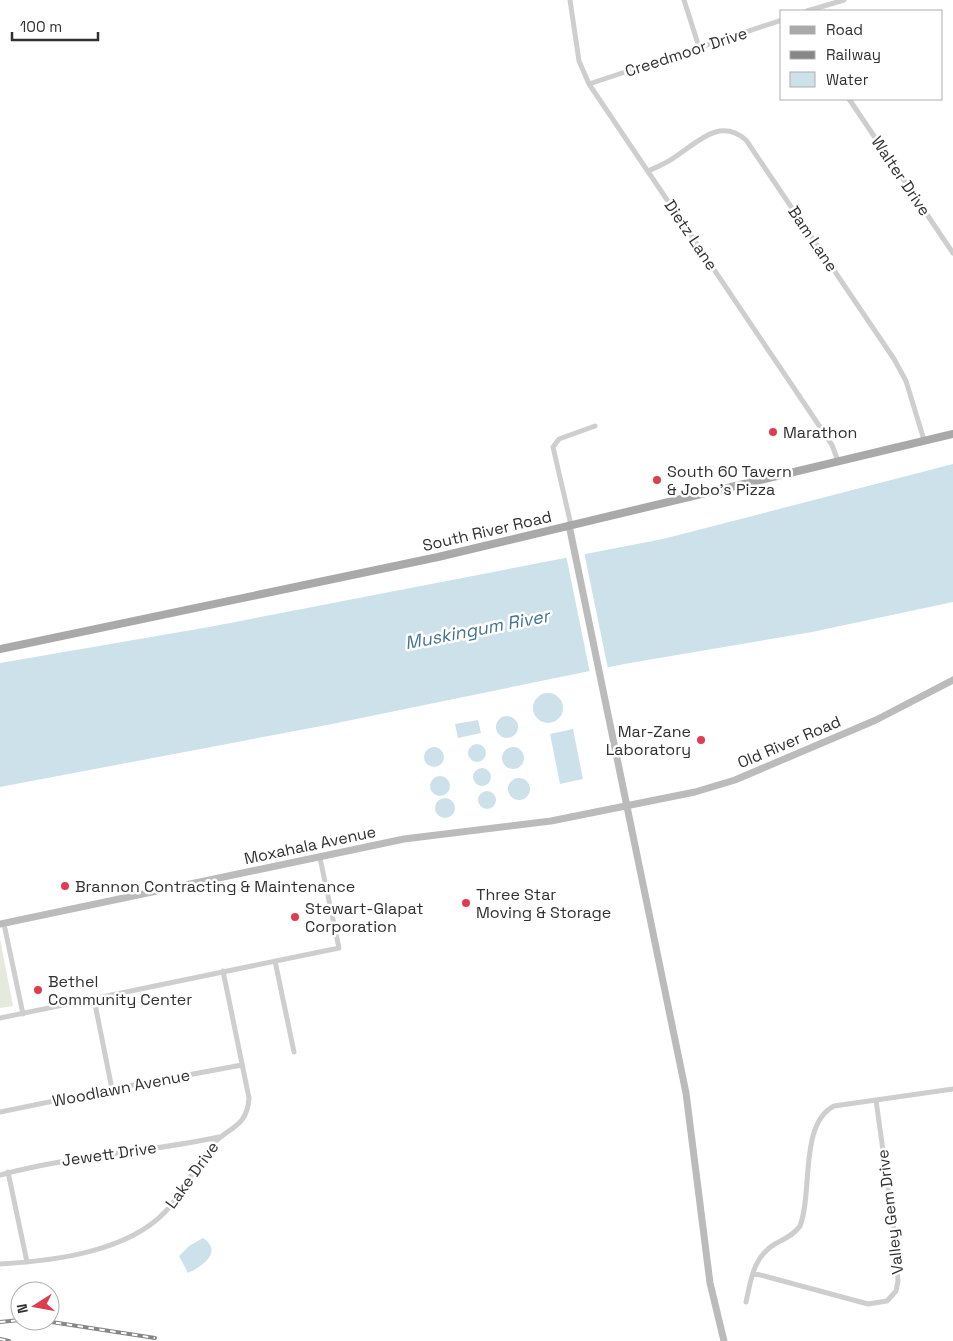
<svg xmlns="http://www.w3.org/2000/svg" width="953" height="1341" font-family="'Space Grotesk',sans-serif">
  <rect width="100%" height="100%" fill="#fff"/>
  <path fill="#e4eadd" d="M0,939L13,1006L0,1008Z"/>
  <path fill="#cde1eb" d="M953,464V602L812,632L624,664L332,724L0,787V663L209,627L663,539Z
    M533 708a15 15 0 1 1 30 0a15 15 0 1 1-30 0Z
    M496 727a11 11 0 1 1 22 0a11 11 0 1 1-22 0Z
    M478,720L481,733L458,738L455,724Z
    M573,729L583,779L560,784L550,734Z
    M468 753a9 9 0 1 1 18 0a9 9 0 1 1-18 0Z
    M502 758a11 11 0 1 1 22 0a11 11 0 1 1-22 0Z
    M424 757a10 10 0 1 1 20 0a10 10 0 1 1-20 0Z
    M473 777a9 9 0 1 1 18 0a9 9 0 1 1-18 0Z
    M430 786a10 10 0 1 1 20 0a10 10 0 1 1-20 0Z
    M508 789a11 11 0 1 1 22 0a11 11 0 1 1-22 0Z
    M478 800a9 9 0 1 1 18 0a9 9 0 1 1-18 0Z
    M435 808a10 10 0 1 1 20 0a10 10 0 1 1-20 0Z
    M203,1238C224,1252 201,1267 188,1273L179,1256L189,1246Z"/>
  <path fill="#fff" d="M584,552L608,669L590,673L566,555Z"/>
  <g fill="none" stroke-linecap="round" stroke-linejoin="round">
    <path stroke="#cecece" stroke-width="5" d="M570,0L579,61L589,84L808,409L832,445L838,461
      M684,0L699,47
      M807,11L844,0
      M589,84L782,20
      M849,99L953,253
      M648,171C657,167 667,163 675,157C698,142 720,117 746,140L894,359L906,381L924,440
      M571,525L553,447L559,439L595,426
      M4,924L23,1014
      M275,961L294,1052
      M94,999L112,1089
      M0,1018L339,948L320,858
      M0,1112L112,1089L242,1065
      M8,1172L27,1262
      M0,1175C72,1155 146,1153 219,1137
      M0,1264C53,1261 127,1252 165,1212C183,1193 194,1167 211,1146C227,1127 247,1129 249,1098L223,971
      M753,1273L868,1304L887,1301L896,1291L898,1281L894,1230L876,1100
      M746,1302C751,1280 753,1257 775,1244C784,1239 794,1235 800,1226C813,1193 799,1124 834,1106L953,1089"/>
    <path stroke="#bbb" stroke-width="7" d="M569,525L686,1093L710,1283L724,1341
      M0,924L404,839L551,821L695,792L735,780L876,720L953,680"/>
    <path stroke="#a9a9a9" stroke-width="8" d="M0,649L438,557L953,434"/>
    <g stroke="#868686" stroke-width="4">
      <path id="rail" d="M45,1321L155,1338
        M0,1322L20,1320
        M0,1339L9,1341"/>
    </g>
    <use href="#rail" stroke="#fff" stroke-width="2" stroke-dasharray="5.5" stroke-linecap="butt"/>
  </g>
  <g fill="#dd3d4f" stroke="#fff" stroke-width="2">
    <circle cx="773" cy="432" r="5"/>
    <circle cx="657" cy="480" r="5"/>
    <circle cx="701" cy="740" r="5"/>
    <circle cx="65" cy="886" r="5"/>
    <circle cx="466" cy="903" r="5"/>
    <circle cx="295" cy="917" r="5"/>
    <circle cx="38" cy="990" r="5"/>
  </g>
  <g text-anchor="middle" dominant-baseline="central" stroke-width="5" stroke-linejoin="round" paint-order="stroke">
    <g font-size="16" fill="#313131" stroke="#fff">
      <text transform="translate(686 52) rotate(-18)">Creedmoor Drive</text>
      <text transform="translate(901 176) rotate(56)">Walter Drive</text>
      <text transform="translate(691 235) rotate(56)">Dietz Lane</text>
      <text transform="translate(813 239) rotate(56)">Bam Lane</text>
      <text transform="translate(487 531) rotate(-13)">South River Road</text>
      <text transform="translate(789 742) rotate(-23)">Old River Road</text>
      <text transform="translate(310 845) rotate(-12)">Moxahala Avenue</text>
      <text transform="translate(121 1088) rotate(-11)">Woodlawn Avenue</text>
      <text transform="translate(109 1154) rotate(-8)">Jewett Drive</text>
      <text transform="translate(192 1175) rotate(-54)">Lake Drive</text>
      <text transform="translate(890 1212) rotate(-97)">Valley Gem Drive</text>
    </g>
    <g font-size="16" fill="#313131" stroke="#fff" text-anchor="start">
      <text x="783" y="432">Marathon</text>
      <text x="667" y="471">South 60 Tavern<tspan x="667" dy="18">&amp; Jobo's Pizza</tspan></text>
      <text x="691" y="731" text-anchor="end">Mar-Zane<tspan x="691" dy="18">Laboratory</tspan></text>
      <text x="75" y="886">Brannon Contracting &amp; Maintenance</text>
      <text x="476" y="894">Three Star<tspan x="476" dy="18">Moving &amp; Storage</tspan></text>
      <text x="305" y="908">Stewart-Glapat<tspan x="305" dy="18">Corporation</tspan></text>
      <text x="48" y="981">Bethel<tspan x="48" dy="18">Community Center</tspan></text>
    </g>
    <g font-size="18" font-style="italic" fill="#427590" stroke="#fff">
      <text transform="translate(477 629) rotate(-11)">Muskingum River</text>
    </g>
  </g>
  <rect x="780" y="10" width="162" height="90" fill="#ffffff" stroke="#adadad"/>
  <rect x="790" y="26" width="25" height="8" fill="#a9a9a9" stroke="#adadad"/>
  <text x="826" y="35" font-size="15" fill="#313131">Road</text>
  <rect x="790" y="51" width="25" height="8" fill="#868686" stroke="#adadad"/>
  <text x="826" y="60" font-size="15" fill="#313131">Railway</text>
  <rect x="790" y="72" width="25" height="15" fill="#cde1eb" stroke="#adadad"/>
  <text x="826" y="85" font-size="15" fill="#313131">Water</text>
  <g transform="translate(35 1306) rotate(259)"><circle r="24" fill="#ffffff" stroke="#adadad"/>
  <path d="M0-4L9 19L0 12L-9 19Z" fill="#dd3d4f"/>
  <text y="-8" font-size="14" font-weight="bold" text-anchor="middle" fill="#313131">N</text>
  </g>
  <path d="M12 32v8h86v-8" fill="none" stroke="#313131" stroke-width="2.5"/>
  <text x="20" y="32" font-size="15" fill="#313131" stroke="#ffffff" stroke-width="4" paint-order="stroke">100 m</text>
</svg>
